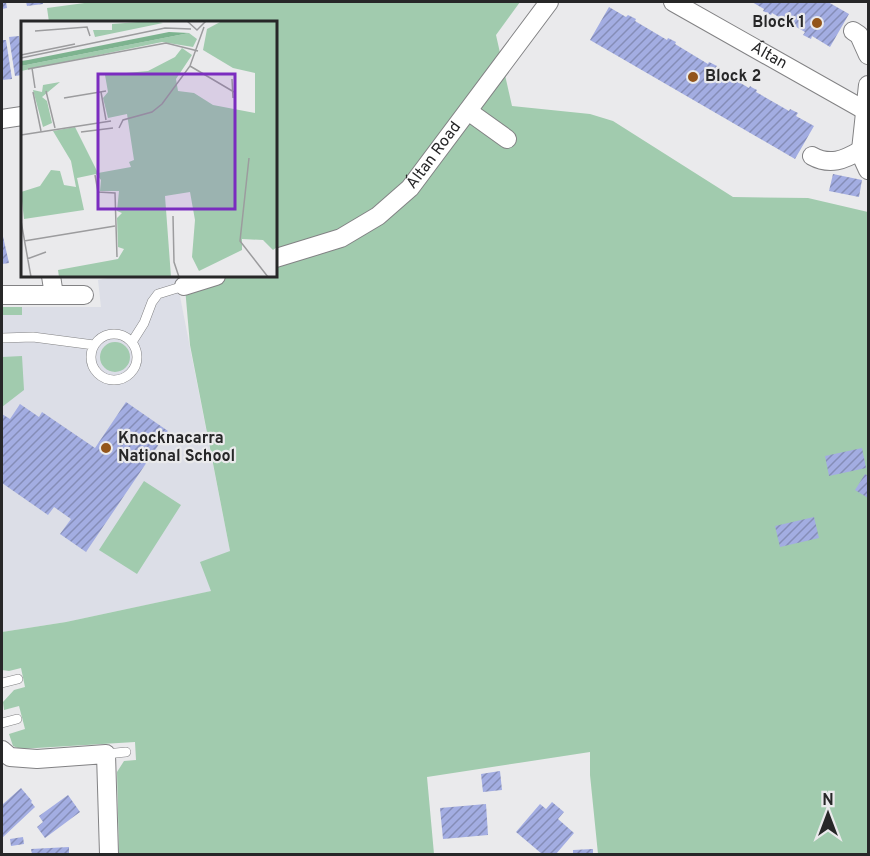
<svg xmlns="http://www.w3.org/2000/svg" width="870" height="856" font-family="Overpass,sans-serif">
  <defs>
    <pattern id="building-hatch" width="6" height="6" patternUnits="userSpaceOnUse" patternTransform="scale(1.5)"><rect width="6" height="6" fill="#a3ade2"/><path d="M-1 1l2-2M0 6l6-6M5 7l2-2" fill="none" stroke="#858db7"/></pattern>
  </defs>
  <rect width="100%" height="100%" fill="#eaeaec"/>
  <path fill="#dcdee7" d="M118,276H176L230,551L212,591L66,622L2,632V307H101L98,280Z"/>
  <path fill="#a1cbae" d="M92,2H520L496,35L512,106L590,114L613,121L733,197L808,198L868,212V854H598L590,775V752L427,777L434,854H119L117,772L124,761L136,760L135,742L20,749L13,746L9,734L25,729L19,706L4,710L3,702L14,690L25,687L21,668L9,671L2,670V632L66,622L211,591L200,562L230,551L190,345L184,276H276V22H49L47,8Z
    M2,307H22V315H2Z
    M100 357a15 15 0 1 1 30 0a15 15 0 1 1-30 0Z
    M22,356L24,390L2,407V357Z
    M144,481L181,505L137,574L99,550Z"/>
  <path fill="url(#building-hatch)" d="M2,2H6L7,8L2,9Z
    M26,2H43V4L27,6Z
    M752,2H828L849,14L830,47L812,36L811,39L803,35L805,32L772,13L771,15L763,11L764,9Z
    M609,7L626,17L628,15L636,19L635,21L667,40L668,38L676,42L675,44L708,64L709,62L717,66L715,68L749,88L750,86L753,88L757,90L756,92L789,111L790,109L798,113L796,116L814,126L795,159L590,40Z
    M19,36L20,44H22V75L15,76L9,37Z
    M2,40H6L12,79L2,80Z
    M833,174L862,180L859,197L829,191Z
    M2,232L9,263L2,264Z
    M126,402L168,431L86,552L60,534L71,519L54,507L48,515L2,483V414L10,419L20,404L39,417L42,412L95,448Z
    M862,448L866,468L829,476L825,456Z
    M865,474L868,476V498L855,490Z
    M814,517L819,538L780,547L775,526Z
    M500,771L502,790L483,792L481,774Z
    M21,788L32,801L31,802L35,807L2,838V805Z
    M68,795L80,812L45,838L37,827L43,822L39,816Z
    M552,802L564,812L558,819L574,833L556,854H542L516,832L540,804L546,809Z
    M486,804L488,835L443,839L440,808Z
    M23,837L24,844L11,846L10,839Z
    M69,847V854H32L31,849Z
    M593,849V854H573V850Z"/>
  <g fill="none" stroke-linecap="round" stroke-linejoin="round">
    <g stroke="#828284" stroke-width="10">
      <path id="service" d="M91 357a23 23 0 1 1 46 0a23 23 0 1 1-46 0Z
        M2,338L33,337L94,345
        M132,342L144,323L152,302L158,294L184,286
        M2,683L18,679
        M2,723L17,719
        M106,754L126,752"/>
    </g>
    <g stroke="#828284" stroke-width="20">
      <g id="minor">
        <path id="s1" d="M673,2L866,111"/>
        <path d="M853,31L859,35L868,55"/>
        <path d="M868,85L861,150L862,157L868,170"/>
        <path d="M468,111L507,139"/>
        <path d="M2,119L22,116"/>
        <path d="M812,156C830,166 844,160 861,150"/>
        <path id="s2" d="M276,258L341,238L378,216L410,188L549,2"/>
        <path d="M51,276L54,295"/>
        <path d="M184,286L216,276"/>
        <path d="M2,295H84"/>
        <path d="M2,750L10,757L37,759L106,754L109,854"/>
      </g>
    </g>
    <use href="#service" stroke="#fff" stroke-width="9"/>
    <use href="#minor" stroke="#fff" stroke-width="18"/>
  </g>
  <g fill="#93551a" stroke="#eaeaec" stroke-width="2">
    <circle cx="817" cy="23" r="6"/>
    <circle cx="693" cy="77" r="6"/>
    <circle cx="106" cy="448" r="6"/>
  </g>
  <g text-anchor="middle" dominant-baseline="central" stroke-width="4.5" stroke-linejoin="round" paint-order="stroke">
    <g font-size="16" font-weight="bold" fill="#272728" stroke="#eaeaec" text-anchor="start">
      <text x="805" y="23" text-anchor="end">Block 1</text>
      <text x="705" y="77">Block 2</text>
      <text x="118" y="439">Knocknacarra<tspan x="118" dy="18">National School</tspan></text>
    </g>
    <g font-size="16" fill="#272728" stroke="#eaeaec">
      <text stroke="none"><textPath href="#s1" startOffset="110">Áltan</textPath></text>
      <text stroke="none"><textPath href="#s2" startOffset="194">Áltan Road</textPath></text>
    </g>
  </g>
  <g transform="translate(21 21)">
    <rect width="256" height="256" fill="#eaeaec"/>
    <path d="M130,0L142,2L74,16L72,9H91V3ZM201,0H256V226L252,229L242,219L221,218V229L178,250L171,236L174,199L169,171L144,175L150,256H38L37,249L97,238L103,228L97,226L96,197L101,192L96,190L98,170H79L80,159L75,153L56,157L63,189L3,198L0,171L19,165L30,149L39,150L43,164L55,166L50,140L32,110L54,106L77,152L110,146L108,141L113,139L106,93L87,97L82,77L87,71L84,54L127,50L154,36L161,27L171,34L155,58L157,70L173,72L192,84L234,92V52L212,47L182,29L186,8ZM168,12L176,18L172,26L141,21L0,50V45ZM39,61L21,76L26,80L31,102L22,106L12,69L21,71L22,64Z" fill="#a1cbae"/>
    <path d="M148,11L168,12L0,45V40L7,39Z" fill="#7db38f"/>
    <path fill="none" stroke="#9c9c9e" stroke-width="1.5" d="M166,0L176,9L185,0M14,10L66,6L69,15M0,34L54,23M0,37L144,7L170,8M169,45L213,71M11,47L14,67M7,48L145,22L177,30M211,58L212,77M25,70L34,107M12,71L20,110M80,71L85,99M43,77L85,70M98,107L102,99L131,91L141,83L169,45L183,6M60,111L92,107M0,114L90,100M228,137L219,220L247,256M74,154L77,171L94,172L96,236M152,195L153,241L158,256M0,200L10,256M3,220L94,205M6,238L25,231"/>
    <path fill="#7b2cbf" fill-opacity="0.15" stroke="#7b2cbf" stroke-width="3" d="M77,53H214V188H77Z"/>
    <rect width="256" height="256" fill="none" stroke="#272728" stroke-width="3"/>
  </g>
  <rect width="870" height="856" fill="none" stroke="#272728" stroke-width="6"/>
  <g transform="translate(828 814)" stroke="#eaeaec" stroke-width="4.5" paint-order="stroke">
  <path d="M0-4.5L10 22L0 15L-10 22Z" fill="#272728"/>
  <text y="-9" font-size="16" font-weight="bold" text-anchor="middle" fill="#272728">N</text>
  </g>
</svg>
